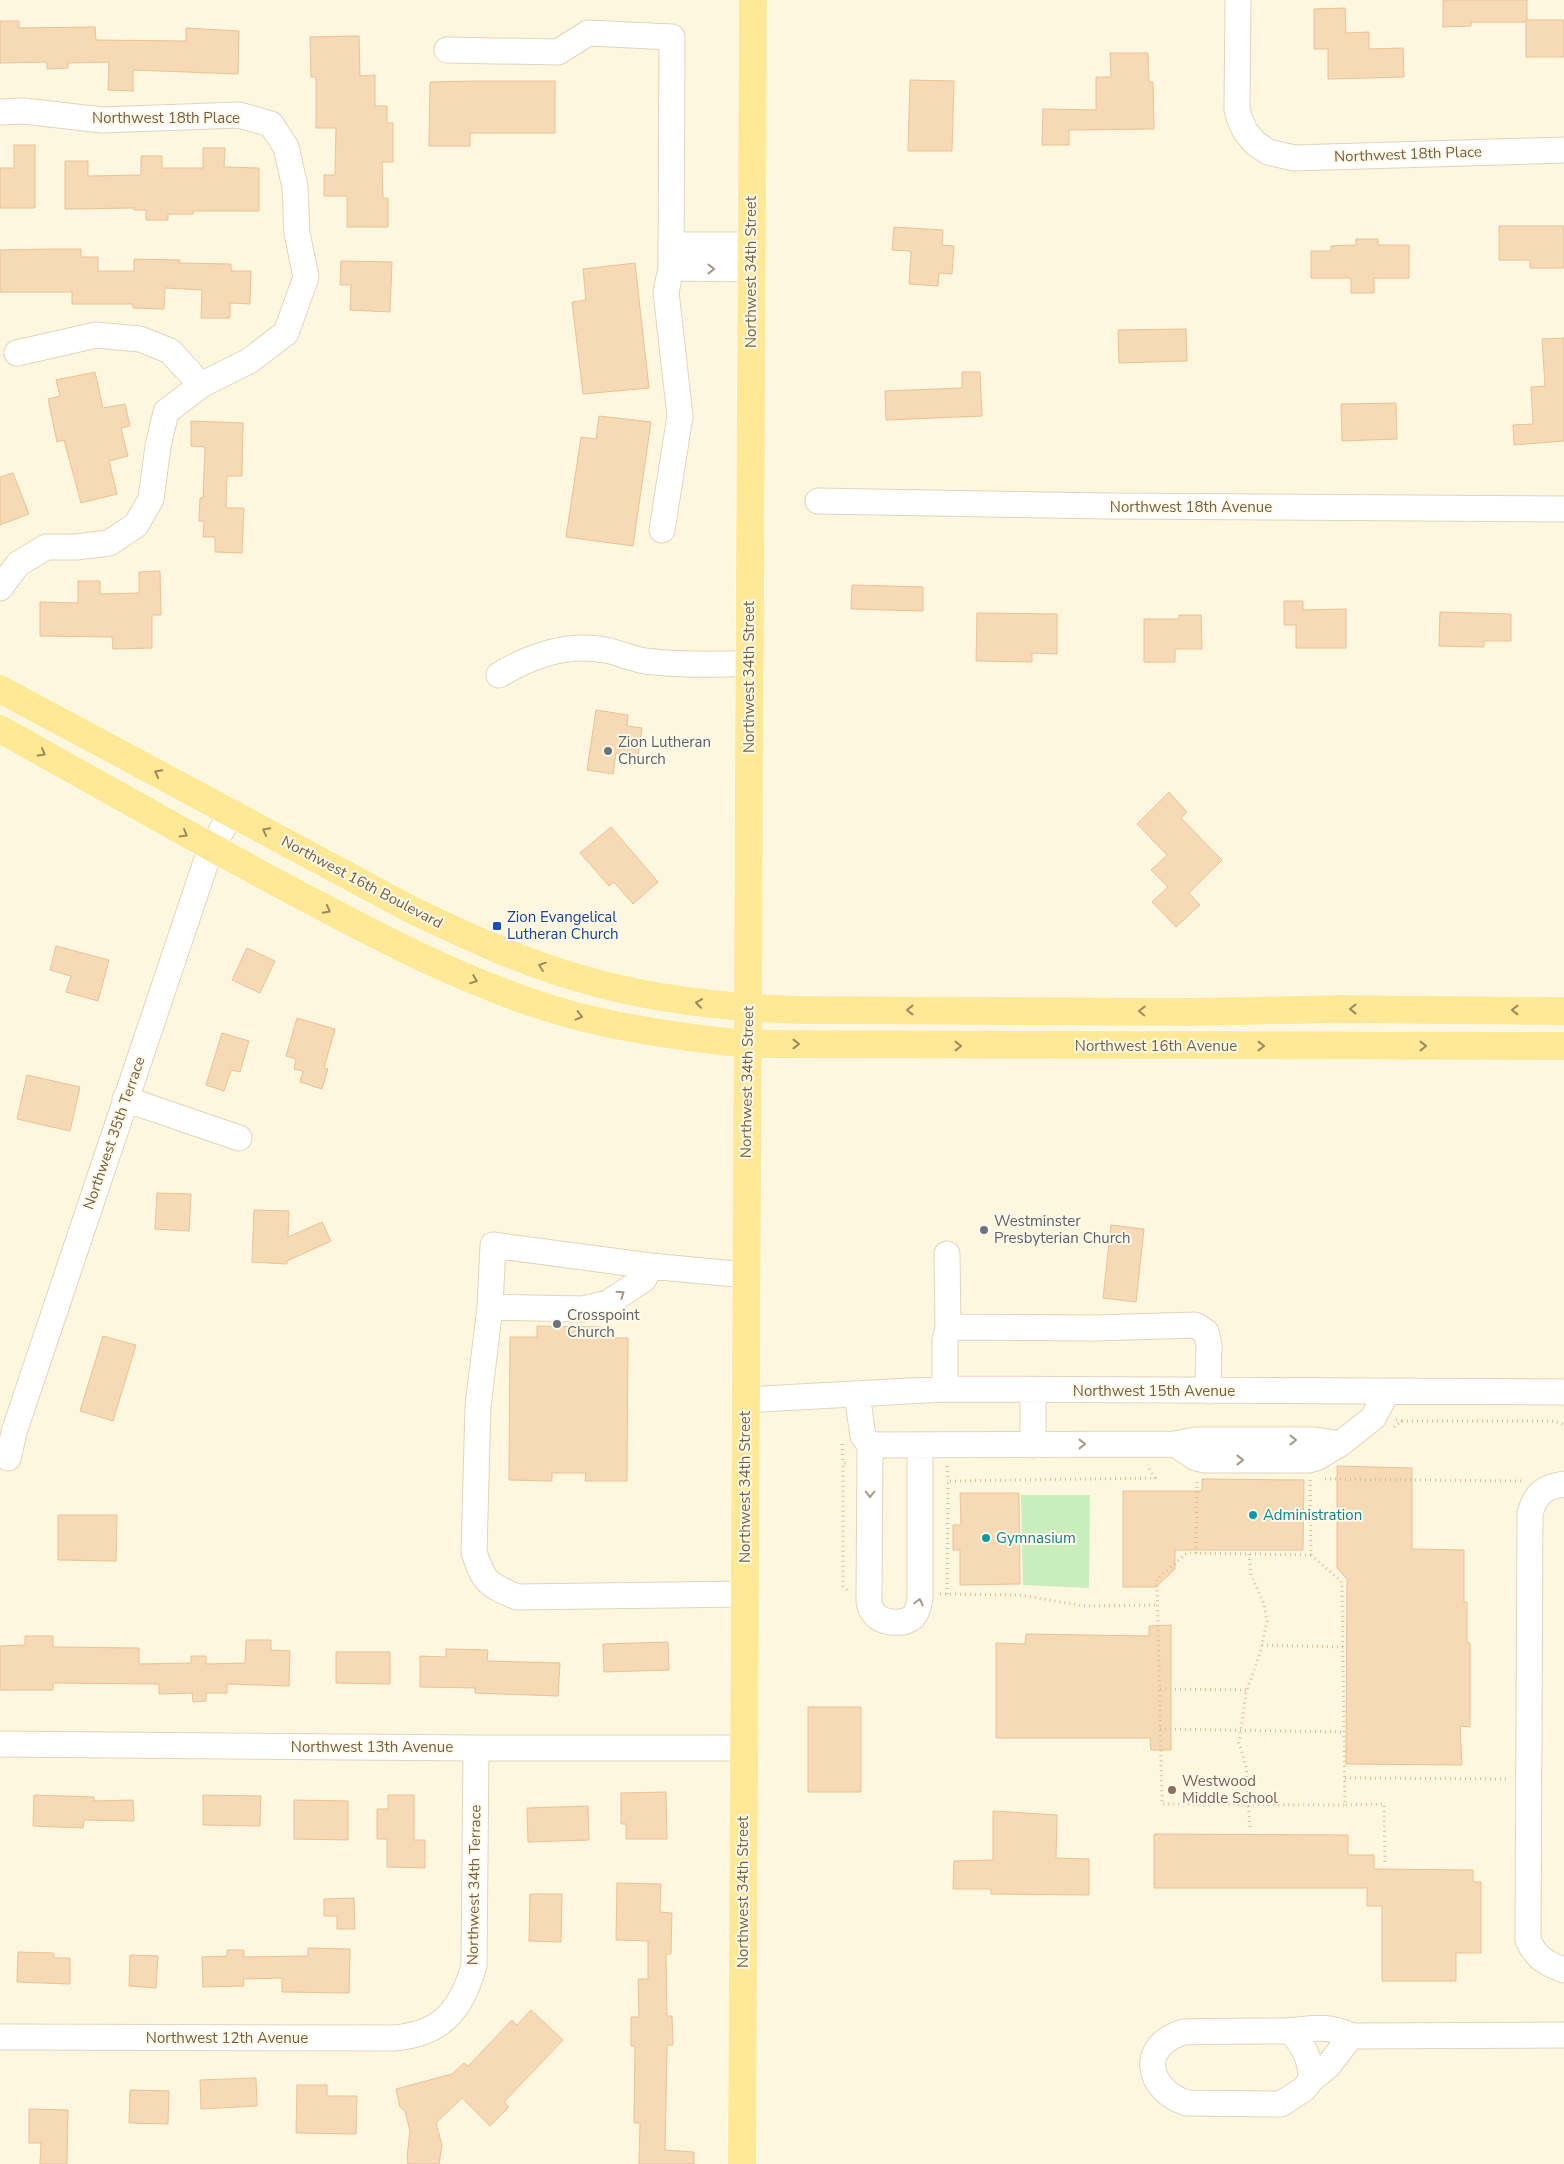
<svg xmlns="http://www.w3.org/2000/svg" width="1564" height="2164" font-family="'Nunito Sans',sans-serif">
  <rect width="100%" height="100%" fill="#fef7e0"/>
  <path fill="#c9edbd" d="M1021,1495H1090L1089,1588L1023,1585Z"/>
  <path fill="#f6d9b5" stroke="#eac294" d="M1443,0H1527V20H1564V57H1526V22H1471V26L1443,27Z
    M1345,8L1346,33L1369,32V49L1403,48L1404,77L1328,79V49H1314V9Z
    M0,21H19V28L95,27L96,40L186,41V28L239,31L238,74L133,70V91L108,90L109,62L68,63V68L47,69V62L0,63Z
    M359,36L360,76L375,75V106H387V123H393V162H382L383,198H388V227H347V196H324V175H335L336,128H316V77H311L310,37Z
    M1110,53H1148L1149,82H1153L1154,129L1069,130V145H1042L1043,109L1096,110V77H1111Z
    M910,80L954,81L952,151H908Z
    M476,81H555V133H470V146H429L430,82Z
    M14,145H35V208H0V168H14Z
    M203,148H225L224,167L259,168V211H193V214H168V220H146V210H134V208L65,209V161H88V176L141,175V156H162V168H203Z
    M1499,226H1564V268H1530V260H1499Z
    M894,227L943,230L942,245L954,246L952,274L939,273L938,286L909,284L911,251L892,250Z
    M1356,239H1378V245H1409V278H1374V293H1351V278H1311V251H1331V246L1356,245Z
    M51,249H81V257H98V271H134V259L180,260L179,263L231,264V271H251L250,304L230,303V318H201L202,290L165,288L164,309L133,308V304H72V292H0V250Z
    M341,261L392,262L390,312L350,310L351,285H340Z
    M635,263L649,388L583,394L572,302L586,300L583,269Z
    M1186,329L1187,361L1119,363L1118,330Z
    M1564,338V441L1514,445L1513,425L1533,424L1531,387L1545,386L1542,339Z
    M95,372L103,408L125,404L130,426L121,428L128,456L109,461L117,494L81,503L64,440L57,442L48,399L60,396L56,380Z
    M962,372H980L982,416L886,420L885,391L962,388Z
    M1396,403L1397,439L1342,441L1341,404Z
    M599,416L651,422L633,546L566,537L581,437L596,439Z
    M191,421L243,423L242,476H227L226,508H244L242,553L215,552V537H203L204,521H199L200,498H203L205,447L191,446Z
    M13,473L29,514L0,525V477Z
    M160,571L161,615H152V648L113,649L112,637L40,636V602L78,603V581H100V594L139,593V572Z
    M852,585L923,587V611L851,609Z
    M1284,601H1303V610L1346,609V648H1296V625H1284Z
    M1440,612L1511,614V641H1484V647L1439,646Z
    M977,613L1057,614V654L1032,653V662L976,661Z
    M1179,615H1201L1202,649H1175V662H1144V619H1179Z
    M596,710L628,715L627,726L642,728L638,756L616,753L613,774L587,770Z
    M1169,792L1187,812L1181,818L1222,860L1189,893L1200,905L1176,927L1152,902L1168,887L1151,870L1167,855L1137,824Z
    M611,827L658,882L633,904L614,882L609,886L580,853Z
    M56,946L109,960L98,1001L66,992L71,976L50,970Z
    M247,948L275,961L260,993L232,980Z
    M297,1018L335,1029L324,1068L328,1069L322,1089L300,1082L303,1071L294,1069L296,1059L286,1056Z
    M222,1033L249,1041L240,1072L231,1070L224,1091L206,1085Z
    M27,1075L80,1087L70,1131L17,1119Z
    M157,1193L191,1194L189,1231L155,1229Z
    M254,1210L289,1211L288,1237L322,1222L331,1241L287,1261V1264L252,1262Z
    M1111,1225L1144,1229L1136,1302L1103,1298Z
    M537,1326L601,1327V1338H628L627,1481H585L586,1473H552V1481L509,1480L510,1337H537Z
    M103,1336L136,1345L113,1421L80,1411Z
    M1337,1466L1412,1468V1549L1464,1550V1602H1467V1642L1470,1643V1727L1460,1726L1462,1765L1346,1764L1347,1579L1337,1568Z
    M1202,1479L1304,1480L1303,1550H1175V1569L1156,1587H1123V1491H1202Z
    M960,1493H1019L1020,1584L960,1585V1550H953V1525H961Z
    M58,1515H117L116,1561L58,1560Z
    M1171,1625V1750H1151L1150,1738H996V1643L1025,1644L1026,1634L1149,1636V1626Z
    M25,1636H53V1647L139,1648V1664L191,1663V1656H206V1664L245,1663L246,1640H271V1650L290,1651L289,1686L227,1684V1693H206V1701L193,1702L192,1693L159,1694V1684L53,1683V1690H0V1646L25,1645Z
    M668,1642L669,1670L604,1672L603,1644Z
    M446,1649L488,1650L487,1661L560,1663L558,1696L475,1693V1688L420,1687V1656L446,1657Z
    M336,1652H390V1684L336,1683Z
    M808,1707H861V1792H808Z
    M666,1792L667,1839H626V1824H621V1793Z
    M34,1795L94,1797V1801L133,1800L134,1821L84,1820L83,1828L33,1826Z
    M203,1795L261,1796L260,1826L203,1825Z
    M388,1795H414V1840H425V1868L387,1867V1839H377V1809H388Z
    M294,1800L348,1801V1840L294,1839Z
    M588,1806L589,1840L528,1842L527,1808Z
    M993,1811L1057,1815L1056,1858L1089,1859V1895L991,1894V1889H953L954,1861L993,1860Z
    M1154,1834L1348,1835V1855H1374V1869L1473,1870V1882H1481V1953H1456V1981H1382V1906H1367V1888H1154Z
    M617,1883L661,1884L660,1912L672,1913L671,1954H666L667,2016H672L673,2045H667L665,2150L694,2152V2164H639L640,2123H634L635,2046H631V2017H639L638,1979H648V1941L616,1940Z
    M530,1894H562L561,1942L529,1941Z
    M354,1898L355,1929H337V1916H324V1899Z
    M308,1948L350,1949L349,1993L282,1992V1978L243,1979L244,1986L203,1987L202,1957L227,1956V1950H244V1957L308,1956Z
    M18,1952L54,1953V1958H70V1984L17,1982Z
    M130,1955L158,1956L156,1988L129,1986Z
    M531,2010L563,2040L504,2102L509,2107L490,2126L462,2098L436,2123L442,2145L439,2164H408L407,2157L410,2131L405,2111L400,2107L396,2089L452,2074L464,2063L468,2066L512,2020L517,2025Z
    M256,2078L257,2106L201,2109L200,2080Z
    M297,2085H327V2096H357L356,2134L296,2133Z
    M130,2090L169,2091L168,2124L129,2123Z
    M29,2109L68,2110L67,2164H40L41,2143H29Z"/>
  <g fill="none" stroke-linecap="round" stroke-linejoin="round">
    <g stroke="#e3d4bb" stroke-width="27">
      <path id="minor" d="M1238,0L1237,109L1239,117L1245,131L1255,143L1268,152L1294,158L1564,150
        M447,50L558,52L588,33L672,37L671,268L666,292L680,416L662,530
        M0,112L24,111L102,120L239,115L271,124L286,147L295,187L297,233L306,277L286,333L249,361L201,385L166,412L158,446L151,499L136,525L109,543L76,547H46L18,564L0,588
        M671,245H752
        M671,268L752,269
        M17,353L96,335L140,339L170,351L201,385
        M818,501L1109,506L1564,509
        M499,675C530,656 568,643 605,650C618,652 631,659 645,661C680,665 714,665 749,663
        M125,1099L239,1138
        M947,1254L948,1329
        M650,1266L644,1279L608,1303L583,1309L490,1307L493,1245L650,1266L746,1275
        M490,1307L478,1406L474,1552C484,1583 487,1584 517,1597L745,1594
        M945,1389V1340L948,1329L953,1327L1097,1328L1195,1325L1206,1332L1209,1345L1208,1391
        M1033,1390V1445
        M857,1394L863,1436L870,1445L1175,1444L1196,1458L1205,1460H1309L1316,1458L1340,1444L1373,1418L1387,1392
        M745,1400L945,1389L1564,1392
        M1175,1444L1195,1440H1315L1340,1444
        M870,1445L869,1601C870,1605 870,1609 873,1612C880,1623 902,1626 913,1617C917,1613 919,1605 920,1599V1445
        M8,1458L15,1429L205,865L211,849L232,812
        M1564,1484C1544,1487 1536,1493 1530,1513L1528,1940C1535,1957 1547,1964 1564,1970
        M0,1744L476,1748H743
        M1291,2031C1304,2047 1311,2059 1311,2080
        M1351,2036L1329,2065L1311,2080L1304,2089L1281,2104L1187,2103C1146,2090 1138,2045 1184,2032C1216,2031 1248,2031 1280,2031C1308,2031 1324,2022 1351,2036L1564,2035
        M0,2037L392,2038C441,2035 462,2010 474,1965L476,1748"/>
    </g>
    <g stroke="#fff" stroke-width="29">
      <path id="major" d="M0,689L410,909C466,936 522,962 582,979C654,1000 728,1008 803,1010L1191,1012L1338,1009L1564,1011
        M0,729C106,788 210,848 317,904C398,947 480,989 569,1014C627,1030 687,1038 747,1044L1564,1046
        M742,2164L753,0"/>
    </g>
    <path stroke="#dbbd98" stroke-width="3" stroke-dasharray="1 4" stroke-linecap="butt" d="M1402,1421H1554L1564,1425
      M1394,1427L1402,1421L1396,1420
      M842,1444L843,1463
      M947,1466L948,1481
      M1325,1479L1521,1481
      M1310,1480L1311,1555L1342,1582L1345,1805L1384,1804L1385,1862
      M1196,1553L1197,1479
      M1249,1554L1251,1575L1264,1604L1267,1621L1260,1653L1246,1693L1239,1743L1246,1766L1250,1828
      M1311,1555L1187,1553L1157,1579L1162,1804L1345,1805
      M847,1590L843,1586V1463H848
      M940,1594L1019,1595L1085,1606L1159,1605
      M947,1594L948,1481L1155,1478L1147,1465
      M1262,1645L1343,1647
      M1160,1689L1247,1690
      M1160,1729L1344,1732
      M1345,1778L1509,1779"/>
    <use href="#minor" stroke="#fff" stroke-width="25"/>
    <use href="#major" stroke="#ffe996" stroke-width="28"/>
  </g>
  <defs><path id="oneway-chevron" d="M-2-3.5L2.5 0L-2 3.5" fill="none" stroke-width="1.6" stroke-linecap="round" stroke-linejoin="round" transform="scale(1.25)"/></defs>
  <g stroke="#a79786">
    <use href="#oneway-chevron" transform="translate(711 269)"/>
    <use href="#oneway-chevron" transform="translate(621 1294) rotate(-34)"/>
    <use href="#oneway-chevron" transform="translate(1293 1440)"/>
    <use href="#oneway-chevron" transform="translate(1082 1444)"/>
    <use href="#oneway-chevron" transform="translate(1240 1460)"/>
    <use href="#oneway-chevron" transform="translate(870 1494) rotate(90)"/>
    <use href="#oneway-chevron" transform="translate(919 1602) rotate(-77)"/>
  </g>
  <g stroke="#a0885d">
    <use href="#oneway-chevron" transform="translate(42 753) rotate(30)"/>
    <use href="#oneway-chevron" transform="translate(158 773) rotate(-152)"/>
    <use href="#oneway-chevron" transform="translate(266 831) rotate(-152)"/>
    <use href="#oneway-chevron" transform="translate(184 834) rotate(30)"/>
    <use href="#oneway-chevron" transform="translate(327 910) rotate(28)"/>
    <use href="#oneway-chevron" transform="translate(542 966) rotate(-161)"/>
    <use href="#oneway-chevron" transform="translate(474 980) rotate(21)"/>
    <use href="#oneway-chevron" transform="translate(699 1003) rotate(-172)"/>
    <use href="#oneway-chevron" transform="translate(1353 1009) rotate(-180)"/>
    <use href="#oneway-chevron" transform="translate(910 1010) rotate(180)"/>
    <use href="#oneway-chevron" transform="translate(1515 1010) rotate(-180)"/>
    <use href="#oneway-chevron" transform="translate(1142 1011) rotate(-179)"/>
    <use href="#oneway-chevron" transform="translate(579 1016) rotate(14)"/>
    <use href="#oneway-chevron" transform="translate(796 1044)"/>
    <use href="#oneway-chevron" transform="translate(958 1046)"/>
    <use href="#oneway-chevron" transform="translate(1261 1046)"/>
    <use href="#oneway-chevron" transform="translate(1423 1046)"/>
  </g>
  <g fill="#6b7280" stroke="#fffae8" stroke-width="2">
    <circle cx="608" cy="751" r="5"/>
    <circle cx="984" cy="1230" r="5"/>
    <circle cx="557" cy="1324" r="5"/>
  </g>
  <rect fill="#1a4fb4" stroke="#fffae8" stroke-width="2" x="492" y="921" width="10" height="10" rx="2.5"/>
  <g fill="#0f9aa8" stroke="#fffae8" stroke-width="2">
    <circle cx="1253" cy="1515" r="5"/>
    <circle cx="986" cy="1538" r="5"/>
  </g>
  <circle fill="#8d6e63" stroke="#fffae8" stroke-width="2" cx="1172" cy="1790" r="5"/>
  <g text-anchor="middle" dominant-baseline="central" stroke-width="4" stroke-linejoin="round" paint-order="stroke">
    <g font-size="15" fill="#775f45" stroke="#fffae8">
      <text x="166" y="118">Northwest 18th Place</text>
      <text transform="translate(1408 154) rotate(-2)">Northwest 18th Place</text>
      <text transform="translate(751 272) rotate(-90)">Northwest 34th Street</text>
      <text x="1191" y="507">Northwest 18th Avenue</text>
      <text transform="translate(749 677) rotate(-90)">Northwest 34th Street</text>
      <text transform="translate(362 882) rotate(28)">Northwest 16th Boulevard</text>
      <text x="1156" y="1046">Northwest 16th Avenue</text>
      <text transform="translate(747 1082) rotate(-89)">Northwest 34th Street</text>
      <text transform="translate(114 1133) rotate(-71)">Northwest 35th Terrace</text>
      <text x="1154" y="1391">Northwest 15th Avenue</text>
      <text transform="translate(745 1487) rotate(-90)">Northwest 34th Street</text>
      <text x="372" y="1747">Northwest 13th Avenue</text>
      <text transform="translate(474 1885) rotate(-89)">Northwest 34th Terrace</text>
      <text transform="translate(743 1892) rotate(-90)">Northwest 34th Street</text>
      <text x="227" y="2038">Northwest 12th Avenue</text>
    </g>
    <g font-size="15" fill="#5b616d" stroke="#fffae8" text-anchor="start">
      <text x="618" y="742">Zion Lutheran<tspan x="618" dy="17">Church</tspan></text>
      <text x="994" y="1221">Westminster<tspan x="994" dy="17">Presbyterian Church</tspan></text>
      <text x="567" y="1315">Crosspoint<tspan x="567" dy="17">Church</tspan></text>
    </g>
    <g font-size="15" fill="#164399" stroke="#fffae8" text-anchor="start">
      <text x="507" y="917">Zion Evangelical<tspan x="507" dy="17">Lutheran Church</tspan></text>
    </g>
    <g font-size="15" fill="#0d838f" stroke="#fffae8" text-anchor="start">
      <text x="1263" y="1515">Administration</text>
      <text x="996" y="1538">Gymnasium</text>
    </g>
    <g font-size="15" fill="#785e54" stroke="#fffae8" text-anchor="start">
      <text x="1182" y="1781">Westwood<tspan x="1182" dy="17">Middle School</tspan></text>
    </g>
  </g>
</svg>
